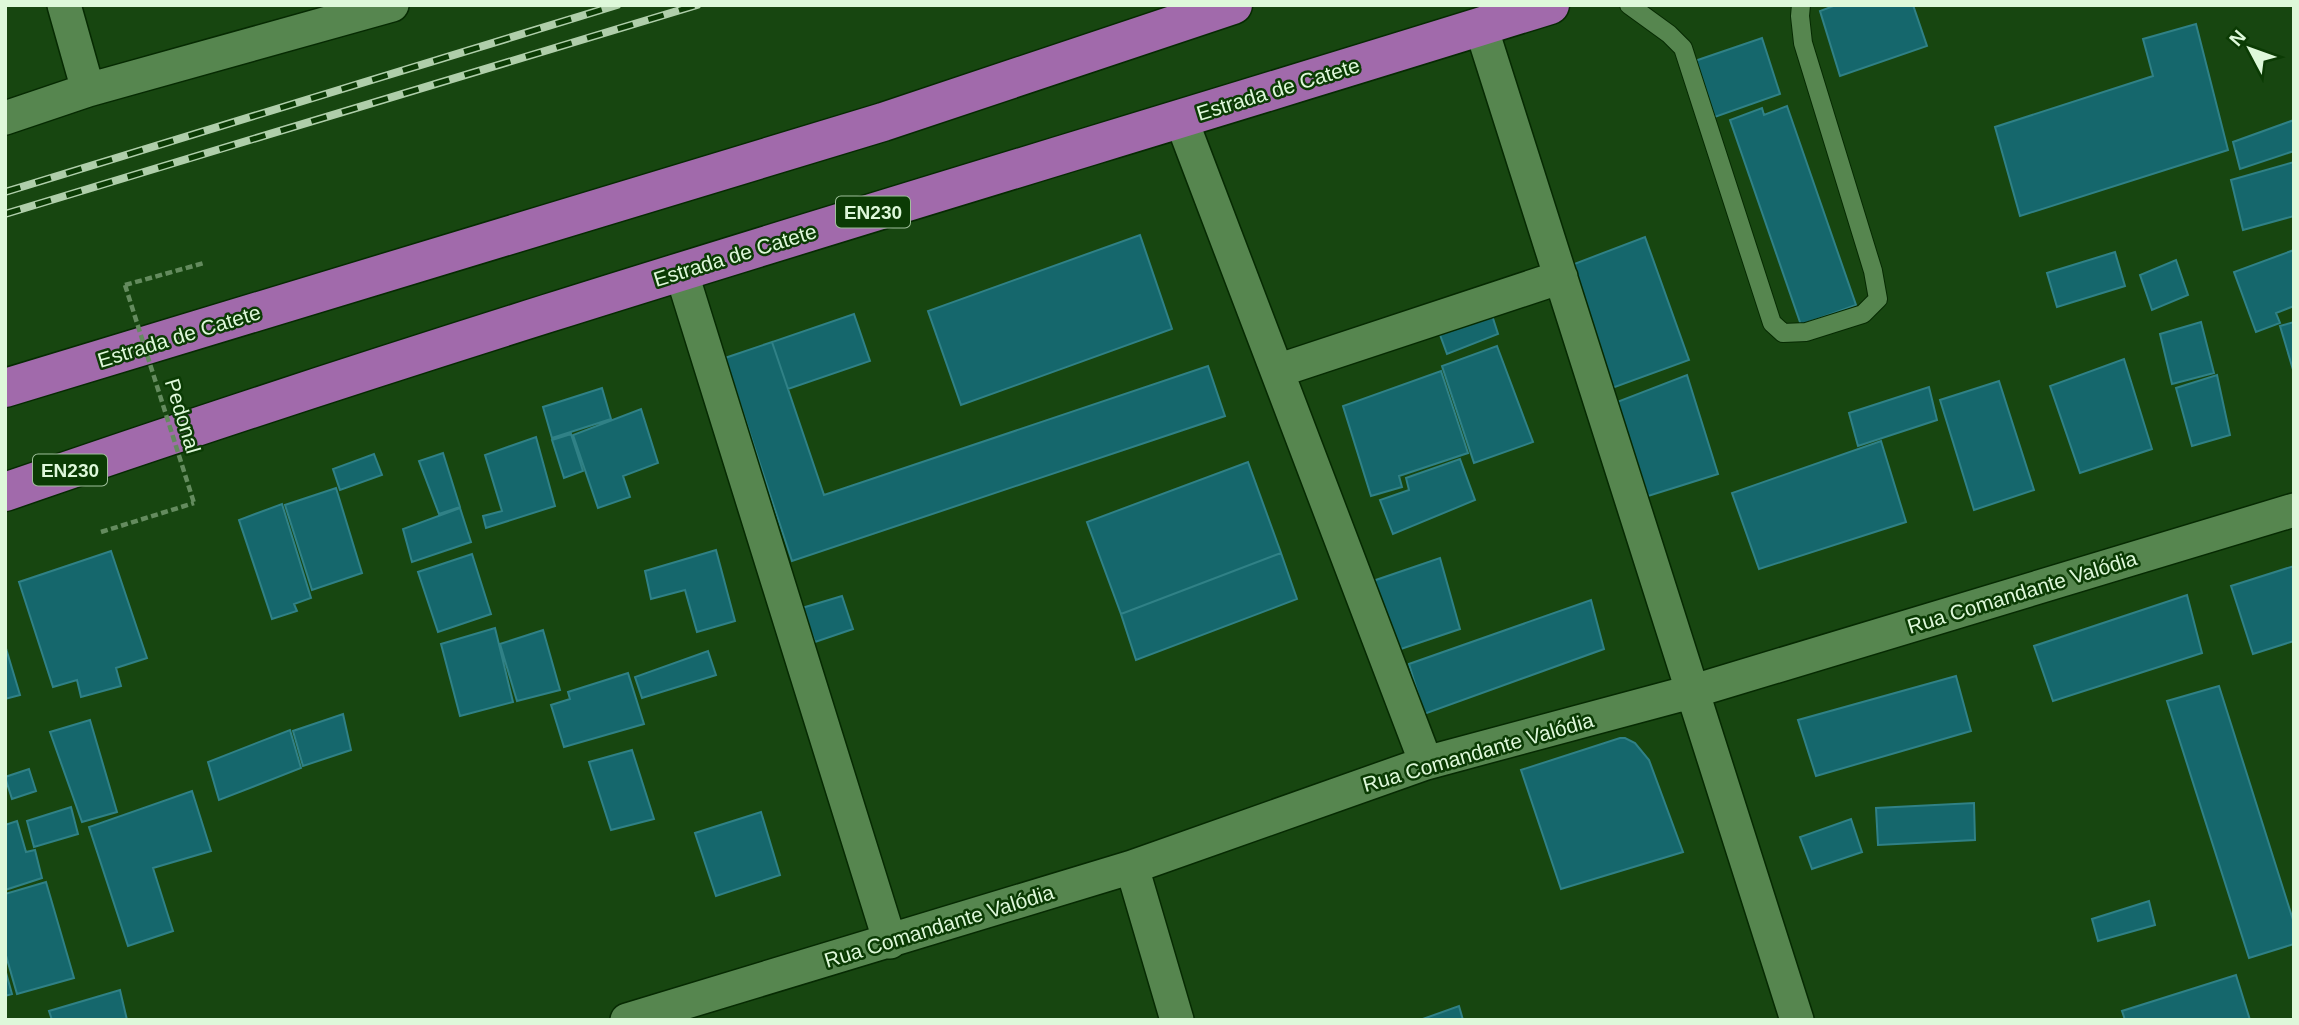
<svg xmlns="http://www.w3.org/2000/svg" width="2299" height="1025" font-family="Helvetica,sans-serif">
  <rect width="100%" height="100%" fill="#174610"/>
  <path fill="#15676c" stroke="#308186" stroke-width="2" d="M1836,5H1913L1927,46L1840,76L1820,11Z
    M2196,24L2228,150L2020,216L1995,127L2153,76L2143,39Z
    M1762,38L1780,94L1709,119L1692,62Z
    M1787,106L1856,305L1801,325L1730,120L1762,108L1764,115Z
    M2294,120V151L2240,169L2233,142Z
    M2294,162V216L2243,230L2231,180Z
    M1140,235L1172,329L961,405L928,311Z
    M1645,237L1689,360L1612,388L1569,266Z
    M2294,250V306L2276,313L2280,323L2256,332L2234,272Z
    M2115,252L2125,286L2057,307L2047,273Z
    M2176,260L2188,295L2152,310L2140,275Z
    M1491,312L1498,334L1447,354L1439,332Z
    M854,314L870,361L788,389L772,342Z
    M2201,322L2214,373L2172,384L2160,334Z
    M2294,322V373L2280,326Z
    M772,342L824,495L1208,366L1225,416L792,561L725,358Z
    M1497,346L1533,442L1474,463L1442,366Z
    M2124,359L2152,449L2080,473L2050,386Z
    M1441,371L1468,453L1399,476L1402,487L1371,496L1343,406Z
    M1687,375L1718,474L1648,496L1617,402Z
    M2217,375L2230,435L2192,446L2176,388Z
    M1999,381L2034,490L1974,510L1940,400Z
    M1929,387L1937,420L1858,446L1849,413Z
    M602,388L611,419L552,438L543,407Z
    M641,409L658,463L623,476L630,497L598,508L573,435Z
    M571,434L583,471L564,478L552,440Z
    M536,437L555,506L486,528L483,516L502,511L485,455Z
    M1881,441L1906,522L1759,569L1732,493Z
    M443,453L460,507L439,514L419,461Z
    M374,454L382,475L340,490L333,469Z
    M1460,459L1475,500L1393,534L1380,500L1409,490L1406,478Z
    M1248,462L1281,553L1121,614L1087,522Z
    M336,488L362,573L312,590L285,505Z
    M282,504L311,598L294,604L297,611L272,619L239,520Z
    M460,508L471,542L412,562L403,529Z
    M716,550L735,621L697,632L685,590L651,599L645,571Z
    M111,551L147,658L116,668L121,686L81,697L77,680L53,687L19,582Z
    M1281,553L1297,599L1136,660L1121,614Z
    M472,554L491,614L438,632L418,572Z
    M1440,558L1460,629L1392,652L1370,582Z
    M2294,566V641L2253,654L2231,586Z
    M2187,595L2202,653L2053,701L2034,646Z
    M842,596L853,629L815,642L802,608Z
    M1591,600L1604,649L1424,714L1409,664Z
    M495,628L513,702L460,716L441,644Z
    M543,630L560,690L517,701L500,644Z
    M5,645L20,695L5,699Z
    M708,651L716,675L642,698L635,677Z
    M628,673L644,724L564,747L551,705L570,699L568,692Z
    M1956,676L1971,731L1816,776L1798,720Z
    M2219,686L2294,923V944L2249,958L2167,701Z
    M343,714L351,750L303,766L293,731Z
    M90,720L117,812L82,822L50,732Z
    M290,730L301,768L219,800L208,762Z
    M1620,738H1625L1635,743L1649,760L1683,852L1561,889L1521,770Z
    M632,750L654,819L611,830L589,762Z
    M29,769L36,791L12,799L5,777Z
    M192,791L211,851L153,868L173,931L128,946L89,827Z
    M1974,803L1975,840L1878,845L1876,808Z
    M71,807L78,834L34,847L27,821Z
    M761,812L780,875L716,896L695,833Z
    M1851,819L1862,852L1812,869L1800,837Z
    M17,821L26,852L35,850L42,878L5,890V825Z
    M46,882L74,978L17,994L5,952V894Z
    M2149,901L2155,925L2098,941L2092,919Z
    M5,969L12,994L5,996Z
    M2236,975L2250,1020H2125L2122,1011Z
    M120,990L127,1020H52L49,1011Z
    M1459,1006L1463,1020H1420Z"/>
  <g fill="none" stroke-linecap="round" stroke-linejoin="round">
    <g stroke="#062a02" stroke-width="20">
      <path id="service" d="M1629,5L1669,34L1683,48L1772,323L1783,333L1806,332L1863,314L1878,299L1873,271L1803,43L1800,16L1801,5"/>
    </g>
    <g stroke="#062a02" stroke-width="36">
      <path id="minor" d="M64,5L88,90
        M1481,27L1797,1020
        M5,118L88,90L392,5
        M1181,119L1426,763
        M681,271L890,942
        M1277,371L1561,277
        M1132,867L1177,1020
        M627,1020L1132,867L1426,763L1694,691L2294,510"/>
    </g>
    <g stroke="#062a02" stroke-width="41">
      <path id="trunk" d="M5,388L883,122L1233,5
        M5,492C515,315 1034,166 1550,5"/>
    </g>
    <path stroke="#648b5e" stroke-width="4.5" stroke-dasharray="7 3.5" stroke-linecap="butt" d="M125,285L204,263
      M101,532L194,503"/>
    <use href="#service" stroke="#56864f" stroke-width="18"/>
    <use href="#minor" stroke="#56864f" stroke-width="33"/>
    <use href="#trunk" stroke="#a16aab" stroke-width="38"/>
    <g stroke="#afceaa" stroke-width="8">
      <path id="rail" d="M5,192L617,5
        M5,214L697,5"/>
    </g>
    <use href="#rail" stroke="#0b3b04" stroke-width="5" stroke-dasharray="16" stroke-linecap="butt"/>
    <path stroke="#648b5e" stroke-width="4.5" stroke-dasharray="7 3.5" stroke-linecap="butt" d="M125,285L194,503"/>
  </g>
  <g text-anchor="middle" dominant-baseline="central" stroke-width="5" stroke-linejoin="round" paint-order="stroke">
    <g fill="#0b3b04" stroke="#9fbf9a" stroke-width="2">
      <rect x="836" y="196.5" width="74" height="31" rx="5"/>
      <rect x="33" y="454.5" width="74" height="31" rx="5"/>
    </g>
    <g font-size="19" font-weight="bold" fill="#def8da">
      <text x="873" y="212">EN230</text>
      <text x="70" y="470">EN230</text>
    </g>
    <g font-size="21" fill="#def8da" stroke="#0b3b04">
      <text transform="translate(1278 89) rotate(-17)">Estrada de Catete</text>
      <text transform="translate(735 255) rotate(-17)">Estrada de Catete</text>
      <text transform="translate(179 336) rotate(-17)">Estrada de Catete</text>
      <text transform="translate(183 416) rotate(73)">Pedonal</text>
      <text transform="translate(2022 592) rotate(-17)">Rua Comandante Valódia</text>
      <text transform="translate(1478 752) rotate(-16)">Rua Comandante Valódia</text>
      <text transform="translate(939 926) rotate(-17)">Rua Comandante Valódia</text>
    </g>
  </g>
  <rect width="2299" height="1025" fill="none" stroke="#def8da" stroke-width="14"/>
  <g transform="translate(2250 49) rotate(311)" stroke="#0b3b04" stroke-width="5" paint-order="stroke">
  <path d="M0-5L12 26L0 18L-12 26Z" fill="#def8da"/>
  <text y="-10" font-size="19" font-weight="bold" text-anchor="middle" fill="#def8da">N</text>
  </g>
</svg>
